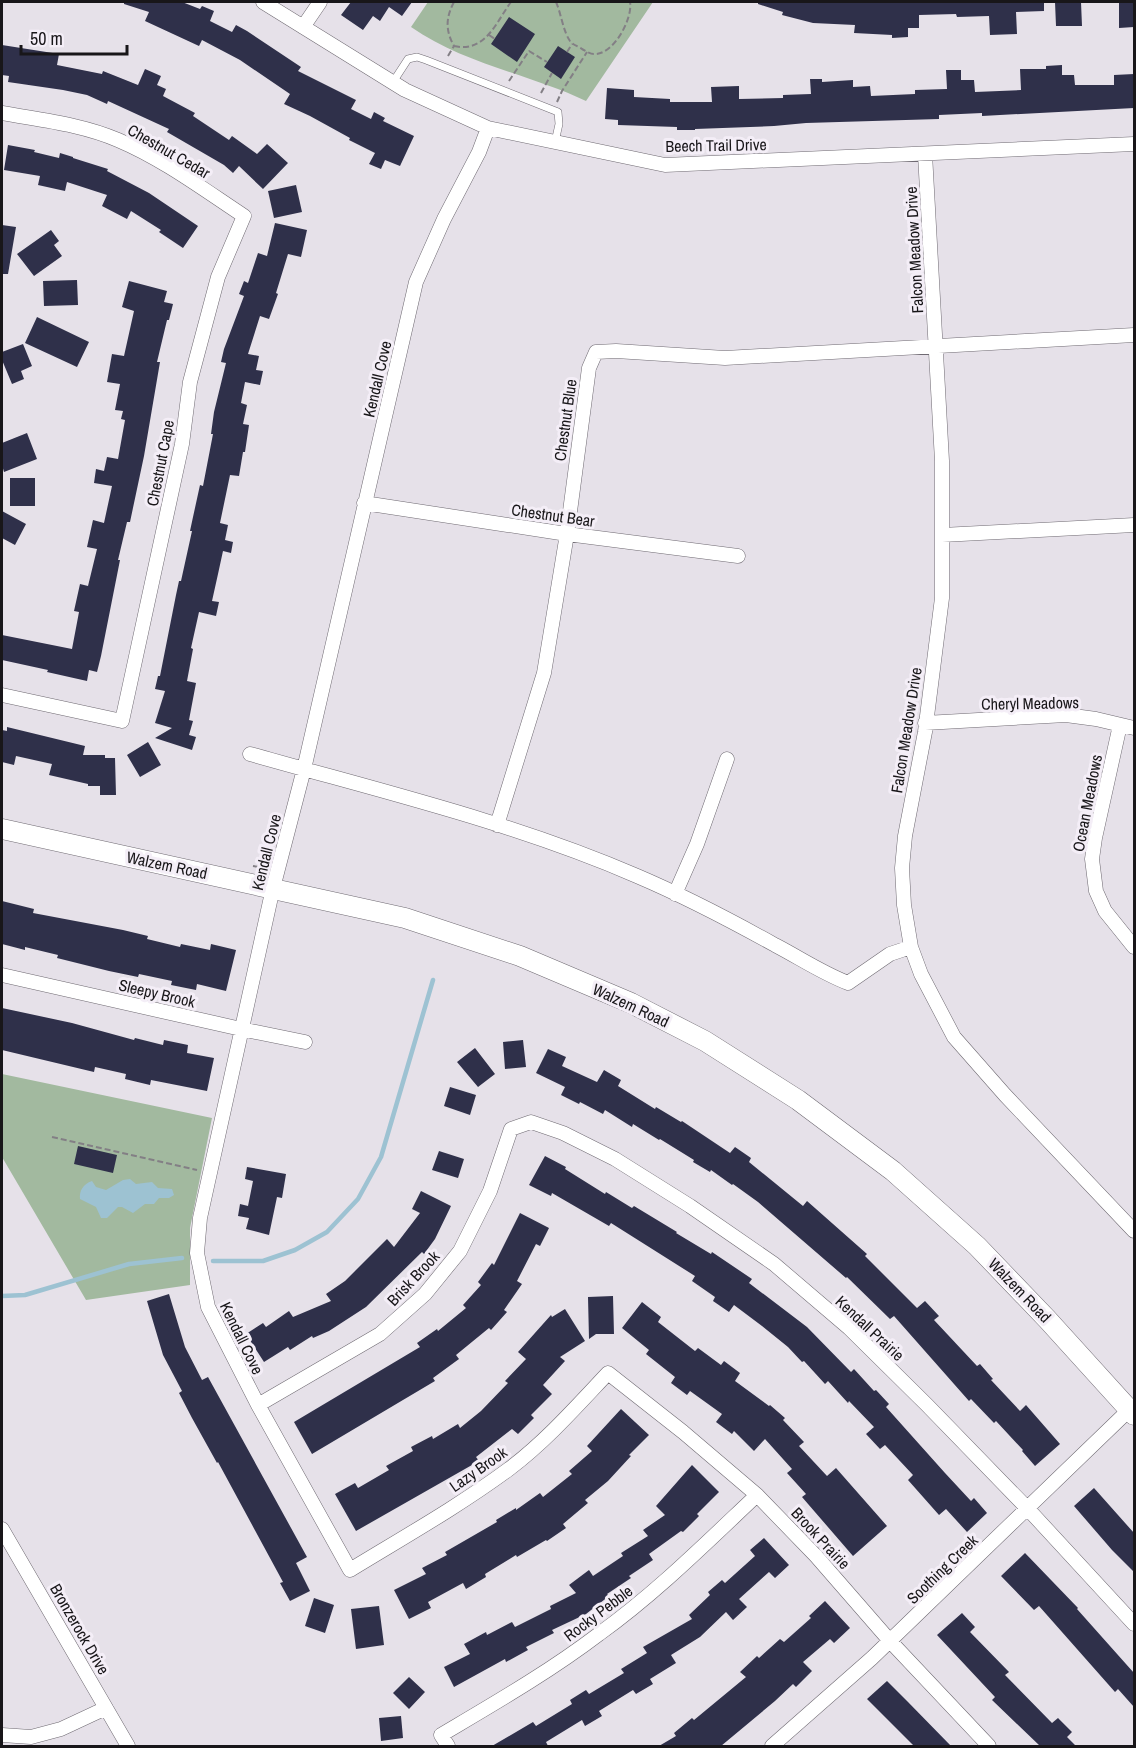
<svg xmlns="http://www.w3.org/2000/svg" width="1136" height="1748" font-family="'Archivo Narrow',sans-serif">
  <rect width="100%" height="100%" fill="#e6e1e9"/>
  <path fill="#a2b99f" d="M428,2H653L586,101C529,74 464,64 411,27Z
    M2,1074L212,1118L190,1228V1285L86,1300L2,1157Z"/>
  <path fill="#9dc2d2" d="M130,1179L136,1184L152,1182L158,1188L172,1189L174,1195L169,1198H159L154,1204H145L133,1213L122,1207H118L107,1218H101L96,1207L80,1199C79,1191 83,1184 92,1181L96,1187L106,1190L123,1180Z"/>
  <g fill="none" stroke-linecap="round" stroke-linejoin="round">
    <path stroke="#9dc2d2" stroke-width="4.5" d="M213,1261H263L295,1250L327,1232L358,1199L381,1157L433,980
      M2,1296L25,1295L129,1264L182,1258"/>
  </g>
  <path fill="#2f304a" d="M124,2H182L200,9L202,6L214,11L210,21L232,32L236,25L247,31L301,67L298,71L356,100L351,109L371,119L374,112L385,118L383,121L414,136L400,166L385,160L381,169L369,164L375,153L349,140L350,138L310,116L284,104L290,94L240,60L202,40L199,46L145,21L149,12L124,4Z
    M351,2H412L402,16L389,7L380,21L373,16L363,30L341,15Z
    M758,2H1044V11L1016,12L1017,34L990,35L989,16L957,17L956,14L919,15V28H908V37L892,38V35L854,33L855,25L813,23L782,15L783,12L758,4Z
    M1055,2H1081L1082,26H1056Z
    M1119,2H1134V27L1119,28Z
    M509,17L535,34L517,62L491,44Z
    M2,45L59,54L57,65L102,74L103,71L138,85L145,69L161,76L157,85L166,89L163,96L195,113L193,116L229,140L232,136L257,154L267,144L288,163L263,189L239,166L233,173L224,165L167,132L169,129L108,101L107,104L87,95L63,90L8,82L9,76L2,75Z
    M558,46L575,57L561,79L544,67Z
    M1062,65V75H1074L1075,85H1114V75L1134,74V108L982,116V113L939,115V119L806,123L774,126L695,129V130H677V127L618,125V120L605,119L607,88L634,90V97L670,99V102H712L711,87L739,86V99L783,98V95L811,94L810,79H822V82L853,80V87L870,86L871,96L915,94V90L947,89L946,70H961V80H974L975,92L1021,90L1020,69H1046V66Z
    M8,145L35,150L34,152L59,158L60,153L73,157V158L108,169L107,171L149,193L198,226L183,248L159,232L161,230L131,211L127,219L102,206L107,195L67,182L65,191L38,185L40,176L4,170Z
    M296,185L302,212L274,218L268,191Z
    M275,223L307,230L301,257L288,254L276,293L278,294L269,319L260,316L248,354L259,356L256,370L263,371L260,385L245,382L241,403L247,405L243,424L249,425L245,452H243L239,476L230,475L220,523L228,525L225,540L233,542L231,553L223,551L218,574L212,601L219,602L216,616L199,612L191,648L193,649L187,681L196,683L189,720L193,721L189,735L196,737L192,750L155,738L172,728L155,723L165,691L155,689L158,676H160L176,595L179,581H181L192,531H190L193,517L200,485L203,486L213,434H211L214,412L226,363L221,362L224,349L244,296L239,294L244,281L248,283L258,253L267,256Z
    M2,225L16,227L8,274H2Z
    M51,230L59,241L54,245L62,256L34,276L17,254Z
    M77,280L78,305L44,306L43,281Z
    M129,281L167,291L164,302L173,304L169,320H167L157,362H160L144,456L130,522H127L118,560H120L101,656L97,672L89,670L87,681L47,672L48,670L2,660V635L72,649L79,612L74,611L80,584L88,586L97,549L87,547L93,520L104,523L112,486L94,483L96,469L104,471L107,457L118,459L125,420L121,419L123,411L115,410L120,384L107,382L112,354L124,356L134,311L122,307Z
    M37,317L89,342L77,367L25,343Z
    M23,344L32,366L21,371L24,379L12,384L2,360V352Z
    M27,433L37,459L4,472L2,465V443Z
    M10,478H35V506H10Z
    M2,511L26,524L15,545L2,538Z
    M7,727L85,746L83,755H105V758H115L116,795H100V786H88V784L49,775L52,764L16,756L14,765L2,762V730L7,731Z
    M148,742L161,765L140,777L127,755Z
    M2,901L34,909L33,913L123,930L148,936L147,939L180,947L181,944L210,950L211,944L236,950L226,991L197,984L196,990L171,985L172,981L139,974L138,977L109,971L57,958L58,955L25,947V950L2,944Z
    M2,1008L72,1023L134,1040L135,1038L163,1045L164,1040L188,1045L187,1053L214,1058L207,1091L151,1080L150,1085L125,1079L126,1074L95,1067L94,1072L2,1050Z
    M523,1040L526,1067L505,1069L503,1042Z
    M475,1048L495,1074L478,1087L457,1062Z
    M548,1049L566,1057L562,1066L597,1082L604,1070L621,1080L618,1086L655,1109L656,1107L681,1122L682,1121L730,1153L735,1147L751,1158L749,1162L803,1206L807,1201L867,1254L865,1256L917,1308L925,1301L939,1316L934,1320L977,1366L980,1364L993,1379L991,1380L1020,1411L1026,1405L1060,1444L1035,1466L1022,1451L1023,1450L996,1421L994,1423L971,1399L969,1401L894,1316L890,1319L847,1277L846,1278L758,1202L733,1184L732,1185L711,1170L710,1172L693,1162L694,1160L660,1139L659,1140L633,1124L632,1127L605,1110L603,1114L580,1102L579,1104L561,1095L565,1087L536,1073Z
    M450,1087L476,1095L470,1115L444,1106Z
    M78,1146L117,1155L113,1173L74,1164Z
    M439,1151L464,1159L458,1178L432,1170Z
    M545,1156L566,1167L565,1169L605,1194L606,1192L632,1208L634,1206L677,1232L676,1233L711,1254L712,1252L752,1279L749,1283L807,1327L851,1372L854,1369L874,1391L876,1390L889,1404L886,1407L945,1473L971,1501L974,1498L987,1513L967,1532L946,1509L939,1515L908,1480L913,1475L885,1445L880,1449L866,1434L874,1427L849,1401L848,1403L828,1381L825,1384L804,1361L802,1362L788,1347L762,1326L734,1305L729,1312L713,1301L715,1297L692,1281L695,1276L611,1223L609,1226L552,1193L551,1196L529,1185Z
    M247,1167L286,1174L282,1198L277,1197L269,1235L246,1229L249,1218L238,1216L240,1204L248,1206L253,1181L245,1179Z
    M421,1191L451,1206L435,1239L424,1254L422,1252L366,1307L329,1331L313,1338L312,1336L290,1350L288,1347L264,1362L246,1334L263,1323L266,1327L289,1311L293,1317L331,1301L326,1294L345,1281L387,1239L394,1247L420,1213L412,1209Z
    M520,1213L549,1228L540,1246L536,1244L517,1281L522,1284L504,1310L507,1312L491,1330L489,1328L456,1355L459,1359L433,1378L435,1381L312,1454L294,1422L420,1347L417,1343L437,1329L438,1331L466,1308L463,1305L481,1285L478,1282L492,1263L494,1265Z
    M169,1294L185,1347L202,1380L208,1377L307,1557L296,1563L310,1591L290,1601L280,1583L283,1582L218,1462L217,1463L192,1418L179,1393L182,1391L163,1355L147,1301Z
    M613,1296L614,1334H596L589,1339L588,1297Z
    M642,1302L661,1317L658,1322L695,1351L698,1348L721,1365L724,1361L740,1373L735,1381L769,1406L770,1405L785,1418L783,1420L804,1442L799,1446L827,1476L836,1468L887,1526L853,1556L802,1497L806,1494L787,1473L792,1469L765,1439L754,1451L734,1431L732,1434L716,1422L722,1414L690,1391L687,1395L671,1383L675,1377L646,1354L649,1350L622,1328Z
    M565,1309L585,1341L560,1357L565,1361L543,1385L552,1394L531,1415L534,1418L518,1434L512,1429L476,1457L479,1461L356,1531L335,1494L355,1483L358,1488L389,1470L386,1466L413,1451L411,1447L432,1436L433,1439L458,1424L460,1428L481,1411L508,1383L505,1381L526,1359L518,1352L551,1315L552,1317Z
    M621,1409L649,1435L629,1455L631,1456L608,1481L585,1500L588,1503L563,1524L566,1528L547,1541L546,1540L517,1557L516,1555L485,1574L486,1577L466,1589L463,1583L428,1602L431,1608L409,1619L394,1590L426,1574L422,1568L447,1555L445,1552L497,1522L496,1520L516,1508V1510L540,1493L543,1497L572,1474L569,1471L592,1451L587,1446Z
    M692,1465L719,1492L697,1514L699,1516L683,1532L681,1531L649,1554L653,1560L629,1576L631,1578L607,1594L609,1596L586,1614L552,1630L554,1633L526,1647L528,1650L506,1662L505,1659L454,1687L444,1667L470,1654L464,1644L486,1632L487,1635L512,1622L515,1627L551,1609L550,1606L576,1593L569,1585L589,1570L593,1576L623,1556L621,1553L648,1536L643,1530L665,1515L656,1506Z
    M1094,1488L1134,1533V1572L1112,1550L1074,1506Z
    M764,1538L789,1565L775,1578L769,1572L739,1599L747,1607L733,1620L726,1612L700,1637L671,1655L676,1663L650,1679L653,1684L636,1694L633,1690L599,1711L602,1716L585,1726L582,1720L546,1742L548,1746H492L533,1722L536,1726L572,1704L570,1700L586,1690L589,1694L624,1673L621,1669L647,1653L643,1647L692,1619L689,1615L710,1595L708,1592L722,1580L725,1583L755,1556L750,1550Z
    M1025,1553L1078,1608L1077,1609L1134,1673V1707L1118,1689L1115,1692L1039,1606L1034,1610L1001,1576Z
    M314,1598L334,1605L325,1633L305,1626Z
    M825,1601L850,1628L834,1643L830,1639L803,1662L812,1671L796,1687L793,1684L775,1701L721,1746H659L676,1736L674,1733L692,1718L694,1720L746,1677L740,1672L757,1656L759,1658L780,1639L784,1642L811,1618L809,1616Z
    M379,1606L384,1645L356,1649L351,1609Z
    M962,1613L975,1627L970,1632L1009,1672L1005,1675L1052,1723L1058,1718L1072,1732L1067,1737L1076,1746H1040L992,1700L995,1697L937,1635Z
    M409,1677L425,1692L409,1709L393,1693Z
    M887,1681L908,1702L951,1746H914L867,1699Z
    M401,1716L403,1738L381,1741L379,1718Z"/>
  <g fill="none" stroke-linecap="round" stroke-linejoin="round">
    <g stroke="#6f6a72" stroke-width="8">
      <path id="lane" d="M393,82L408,59L417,57L426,60L558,112L559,124L555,142"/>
    </g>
    <g stroke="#6f6a72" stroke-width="15">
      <path id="street" d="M263,2L405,90L488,128L665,165L1134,144
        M303,27L320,2
        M2,113C40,120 81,124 118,140C163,159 203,189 244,216L218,277L190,382L182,444L122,721L2,695
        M488,128L479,152L444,219L416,282L304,769L273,888L200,1218L197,1253L208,1307L258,1405L350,1570C404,1537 459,1506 509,1469C546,1441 576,1407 608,1373L683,1432L757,1495L816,1556L890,1641L989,1746
        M925,154L942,461V598L925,732L905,836L902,868L904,905L911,947L921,974L954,1037L1005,1095L1134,1231
        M364,503L567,534L738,556
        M942,535L1134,525
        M925,723L1066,715L1096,719L1134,728
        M1120,725L1095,838L1092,859L1096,891L1105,911L1134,947
        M250,754C380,791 512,822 637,876C684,896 730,920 775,945C800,958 822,973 848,983L890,954L911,947
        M497,825L544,673L567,534L589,368L596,352L616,351L725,358L1134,335
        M675,894L697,844L727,759
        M2,975L241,1029L305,1042
        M258,1405L380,1334L425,1294L460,1251L490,1191L511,1129L531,1122L563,1133L615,1159L690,1206L774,1264L849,1328L927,1405L1028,1509L1134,1624
        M2,1529L128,1746
        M2,1735L31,1737L61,1729L106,1708
        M448,1746L441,1735C495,1703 549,1672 599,1634C656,1593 706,1543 757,1495
        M772,1746L872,1658L1129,1410"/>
    </g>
    <g stroke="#6f6a72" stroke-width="21">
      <path id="secondary" d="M2,829L405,918L520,956L631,1003L705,1041L798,1100L893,1171L977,1246L1047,1319L1134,1415"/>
    </g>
    <path stroke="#837f85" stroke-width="2" stroke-dasharray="6 3" stroke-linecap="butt" d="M454,2C446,17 445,30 454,46
      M556,2C561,13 563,31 570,41C573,45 578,46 582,49C586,51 590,54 594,54C614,55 633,18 630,2
      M489,35L495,39
      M454,46C486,53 496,22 511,2
      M567,52L572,44
      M448,56L454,46
      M509,81L529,51L547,62
      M541,93L552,73
      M557,102L562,91L587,52
      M253,866L266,868
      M52,1137L197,1170"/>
    <use href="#lane" stroke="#fff" stroke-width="7"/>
    <use href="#street" stroke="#fff" stroke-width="14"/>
    <use href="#secondary" stroke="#fff" stroke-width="20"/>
  </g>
  <g text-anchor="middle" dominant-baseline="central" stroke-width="6" stroke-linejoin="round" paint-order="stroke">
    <g font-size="16" fill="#181619" stroke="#f4eef7">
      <text transform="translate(716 145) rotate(-1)">Beech Trail Drive</text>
      <text transform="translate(169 151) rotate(30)">Chestnut Cedar</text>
      <text transform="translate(914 250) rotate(-93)">Falcon Meadow Drive</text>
      <text transform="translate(377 379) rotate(-77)">Kendall Cove</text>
      <text transform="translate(565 420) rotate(-82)">Chestnut Blue</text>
      <text transform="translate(160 463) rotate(-79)">Chestnut Cape</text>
      <text transform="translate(553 515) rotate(8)">Chestnut Bear</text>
      <text transform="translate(1030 703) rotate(-1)">Cheryl Meadows</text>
      <text transform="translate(906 730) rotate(-81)">Falcon Meadow Drive</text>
      <text transform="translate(1087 803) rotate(-79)">Ocean Meadows</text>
      <text transform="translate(266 852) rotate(-76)">Kendall Cove</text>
      <text transform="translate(167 865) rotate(12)">Walzem Road</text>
      <text transform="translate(157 993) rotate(13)">Sleepy Brook</text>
      <text transform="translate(631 1005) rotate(25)">Walzem Road</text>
      <text transform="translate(413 1278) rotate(-47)">Brisk Brook</text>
      <text transform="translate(1020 1290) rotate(46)">Walzem Road</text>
      <text transform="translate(870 1328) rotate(43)">Kendall Prairie</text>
      <text transform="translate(242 1338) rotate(64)">Kendall Cove</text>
      <text transform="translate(478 1469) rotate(-35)">Lazy Brook</text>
      <text transform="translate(821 1538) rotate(47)">Brook Prairie</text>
      <text transform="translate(942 1569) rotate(-44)">Soothing Creek</text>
      <text transform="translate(598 1613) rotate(-37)">Rocky Pebble</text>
      <text transform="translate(80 1629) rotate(60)">Bronzerock Drive</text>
    </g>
  </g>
  <rect width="1136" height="1748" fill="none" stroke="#181619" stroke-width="6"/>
  <path d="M21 45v9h106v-9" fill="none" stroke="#181619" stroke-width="3"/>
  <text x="30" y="45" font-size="18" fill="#181619" stroke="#f4eef7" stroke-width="4.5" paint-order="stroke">50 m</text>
</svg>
